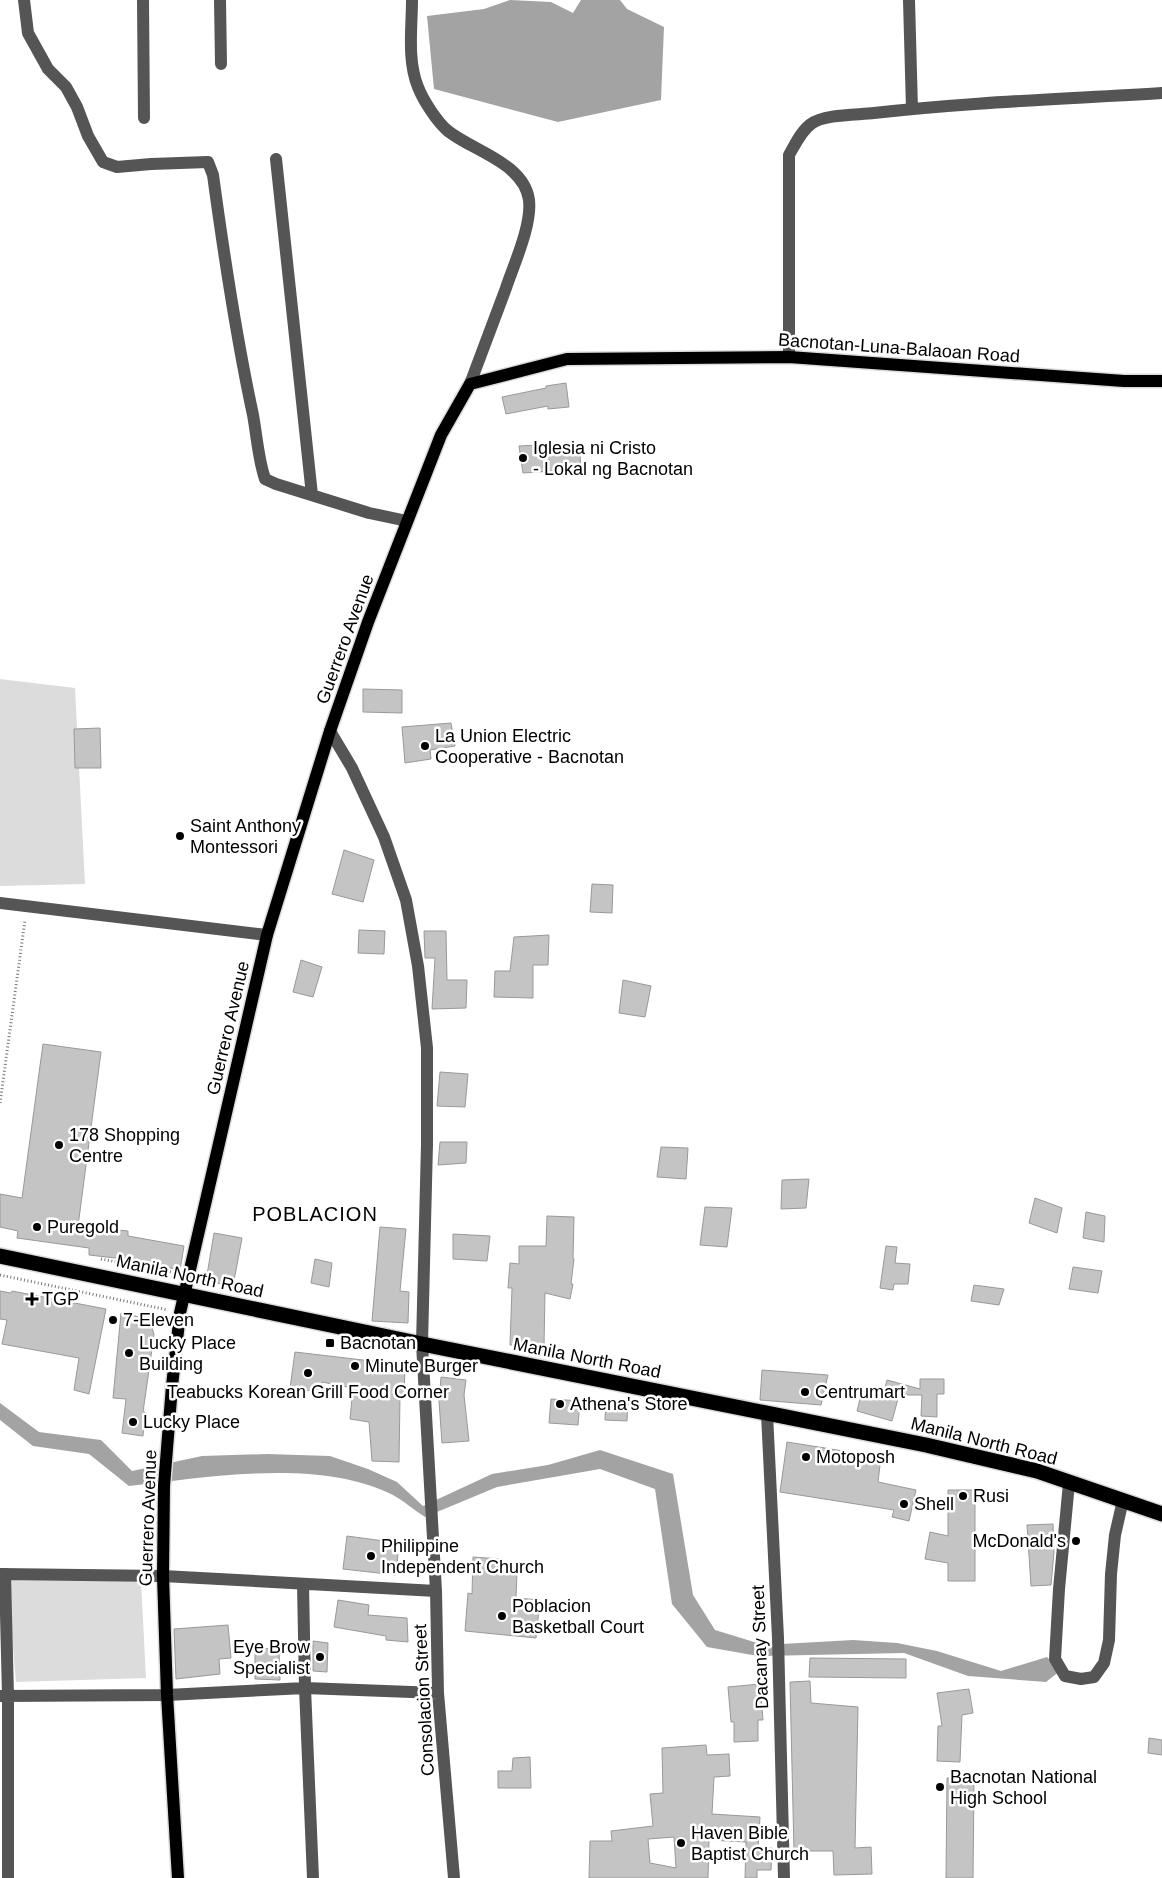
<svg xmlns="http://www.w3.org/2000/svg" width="1162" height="1878" font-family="Arial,sans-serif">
  <rect width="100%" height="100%" fill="#fff"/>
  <path fill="#dcdcdc" d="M0,679L75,688L85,884L0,886Z
    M7,1580L141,1581L146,1678L16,1682Z"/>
  <path fill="#a3a3a3" d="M510,0L551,2L573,13L581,0H620L627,9L664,27L661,100L558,122L434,89L427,16L484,9Z
    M0,1403L39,1432L101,1440L132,1471L202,1456L267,1454L330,1456L368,1469L397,1482L423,1506L492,1474L548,1465L600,1450L673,1474L693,1595L715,1630L764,1645L853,1640L897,1643L937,1651L1001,1671L1047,1657L1060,1671L1046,1682L968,1676L904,1653L758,1656L707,1647L672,1604L655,1489L600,1469L497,1487L425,1517C414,1510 404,1501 393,1495C319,1458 209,1477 129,1486L89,1454L33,1446L0,1420Z"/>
  <path fill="#c4c4c4" stroke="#999" fill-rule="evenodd" d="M566,383L569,407L548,409V406L506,414L502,397L546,388V386Z
    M579,443L581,469L523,473L519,446Z
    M363,689L402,690V713L363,712Z
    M451,723L455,746L430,750L431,759L405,763L402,727Z
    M100,728L101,768H75L74,729Z
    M344,850L374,860L363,902L332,894Z
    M592,884L613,885L612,913L590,912Z
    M359,930L385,931L384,954L358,953Z
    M424,931H446L447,980H467L466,1008L432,1009L435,958H425Z
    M549,935L548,965H533V998L494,997L495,971H510L514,937Z
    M301,960L322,967L313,997L293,992Z
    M623,980L651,986L645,1017L619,1013Z
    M43,1044L101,1052L78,1226L128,1231V1236L184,1246L180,1270L133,1260L89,1255V1248L17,1238L18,1231L0,1227V1194L22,1198Z
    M440,1072L468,1074L465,1107L437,1106Z
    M440,1142H467L466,1163L438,1165Z
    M661,1147L688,1148L686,1179L657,1177Z
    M809,1179L806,1208L781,1209L782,1180Z
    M1035,1198L1062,1208L1057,1233L1029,1223Z
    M705,1207L732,1208L727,1247L700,1245Z
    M1086,1212L1105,1216L1104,1242L1083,1238Z
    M547,1216L574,1217L573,1258L574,1259L571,1284H573L570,1299L545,1293L544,1346L510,1345L512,1288H508L510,1263L519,1264V1246H546Z
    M380,1227L406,1229L400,1291L409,1292L408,1323L372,1321Z
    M214,1233L242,1238L233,1286L206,1281Z
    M453,1234L490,1236L487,1261L453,1259Z
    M886,1246L897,1247L895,1263L910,1264L908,1284H894L893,1290L880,1288Z
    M315,1259L332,1263L329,1287L311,1283Z
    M1073,1267L1102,1271L1098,1293L1069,1289Z
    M974,1285L1004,1289L999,1305L971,1301Z
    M0,1291L11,1293L12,1291L106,1309L89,1394L74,1390L79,1358L2,1344L7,1320L0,1319Z
    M121,1313L145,1318L151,1324L154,1335L143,1412H145L143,1436L122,1433L126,1399L113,1398Z
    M295,1352L405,1365L404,1397L400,1396L399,1462L372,1461L369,1422L350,1419L353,1388L322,1382L321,1392L290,1388Z
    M762,1370L828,1375L821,1405L760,1400Z
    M441,1377L466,1380L464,1395L469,1441L442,1443L439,1401Z
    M920,1379H944V1394H937V1417L921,1416L922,1395H899L892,1421L857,1411L861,1395L882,1400L887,1380L920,1389Z
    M551,1399L580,1401L578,1425L549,1423Z
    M606,1400L628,1401L627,1421L605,1420Z
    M787,1442L881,1457L878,1482L916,1490L909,1521L892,1517L894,1510L780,1492Z
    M948,1490H975V1581H948V1563L925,1559L930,1532L948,1536Z
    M1053,1524L1054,1552L1051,1585L1031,1586L1027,1525Z
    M347,1536L399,1543L396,1575L343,1569Z
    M473,1557L502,1559L501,1570L517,1571L516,1598L540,1600L536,1638L465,1631L468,1593L472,1594Z
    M338,1600L369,1605L368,1615L407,1618L408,1642L386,1640V1636L334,1627Z
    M228,1625L231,1658L219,1659L220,1674L176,1679L174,1629Z
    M313,1641L328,1643L327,1672L313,1671Z
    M255,1648L279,1649L280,1680L255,1679Z
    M810,1658L906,1659V1678L809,1677Z
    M810,1681L811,1703L858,1707L855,1848L871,1847L872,1874L834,1875L833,1851H794L790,1682Z
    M760,1684L763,1720H758V1741L734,1742V1722H731L728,1687Z
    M969,1689L973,1713L962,1715L960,1762L937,1761L938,1726H942L937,1693Z
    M1149,1738L1162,1740V1755L1148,1753Z
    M706,1745L707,1755L729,1754L730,1776L714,1777L712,1814L760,1817L758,1848H772L771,1870H757V1878H745L746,1842L709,1840L708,1878H589L590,1841H612L611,1831L653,1826L650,1794L663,1793L662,1748ZM674,1837L676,1868L650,1863L648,1839Z
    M530,1757L531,1788H498V1771H512L513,1758Z
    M947,1778L974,1779L973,1878H946Z"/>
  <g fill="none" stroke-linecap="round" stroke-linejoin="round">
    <g stroke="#dbdbdb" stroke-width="15">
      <path id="major" d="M178,1878L167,1695L163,1576L164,1486L172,1386L180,1313L267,935L330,731L368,622L441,435L470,384L567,359L789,357L1124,381H1162"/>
    </g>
    <g stroke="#dbdbdb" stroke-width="18">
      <path id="highway" d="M0,1256L422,1344L926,1445L1037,1471L1162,1514"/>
    </g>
    <path stroke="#777" stroke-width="3" stroke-dasharray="1 2.5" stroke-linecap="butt" d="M0,1103L25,920
      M101,1259L176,1273
      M0,1275L168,1310"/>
    <path stroke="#555" stroke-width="12" d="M24,0L28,33L48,69L66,87L77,107L88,136L103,162L117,167L151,164L208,162L213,175C224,256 236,336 253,415C257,437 258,458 265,479L276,484L369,513L407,521
      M143,0L144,118
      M220,0L221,64
      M412,0C412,28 407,60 418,87C423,100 437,122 448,131C473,151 524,163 529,200C532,225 514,264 506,288C494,320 482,352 470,384
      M909,0L912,109
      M276,159L312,495
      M789,357V155C795,145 801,131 811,124C824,114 857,115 874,113C969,102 1066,99 1162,93
      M330,731L352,768L384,837L406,900L418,966L427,1048V1144L422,1344L436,1591L438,1693L454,1878
      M0,903L267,935
      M767,1414L778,1638L784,1878
      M1069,1483L1059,1589L1055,1659L1065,1676L1081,1679L1094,1677L1104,1663L1109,1640L1111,1574L1115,1535L1123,1500
      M0,1574L163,1576L436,1591
      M5,1574L8,1696V1878
      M303,1584L305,1688L313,1878
      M0,1696L167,1695L305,1688L438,1693"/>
    <use href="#major" stroke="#000" stroke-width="12"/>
    <use href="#highway" stroke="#000" stroke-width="15"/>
  </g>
  <g fill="#000" stroke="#fff" stroke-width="2">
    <circle cx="523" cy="458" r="5"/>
    <circle cx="425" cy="746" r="5"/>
    <circle cx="180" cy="836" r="5"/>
    <circle cx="59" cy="1145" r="5"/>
    <circle cx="37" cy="1227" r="5"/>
    <path d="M29.5 1291.5h5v5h5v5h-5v5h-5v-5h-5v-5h5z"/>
    <circle cx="113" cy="1320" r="5"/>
    <rect x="325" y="1338" width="10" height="10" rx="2.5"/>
    <circle cx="129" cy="1353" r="5"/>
    <circle cx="355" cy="1366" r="5"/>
    <circle cx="308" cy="1373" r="5"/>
    <circle cx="805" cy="1392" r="5"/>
    <circle cx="560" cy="1404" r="5"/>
    <circle cx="133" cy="1422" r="5"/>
    <circle cx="806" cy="1457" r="5"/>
    <circle cx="963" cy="1496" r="5"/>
    <circle cx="904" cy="1504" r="5"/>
    <circle cx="1076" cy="1541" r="5"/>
    <circle cx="371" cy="1556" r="5"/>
    <circle cx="502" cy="1616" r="5"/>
    <circle cx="320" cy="1657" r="5"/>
    <circle cx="940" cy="1787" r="5"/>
    <circle cx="681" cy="1843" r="5"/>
  </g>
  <g text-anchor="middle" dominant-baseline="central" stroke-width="5" stroke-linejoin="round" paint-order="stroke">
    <g font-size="18" fill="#000" stroke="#fff">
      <text transform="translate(899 348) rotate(4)">Bacnotan-Luna-Balaoan Road</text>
      <text transform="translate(345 639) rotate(-70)">Guerrero Avenue</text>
      <text transform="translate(228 1028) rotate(-77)">Guerrero Avenue</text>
      <text transform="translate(190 1276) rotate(12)">Manila North Road</text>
      <text transform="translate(587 1358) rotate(11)">Manila North Road</text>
      <text transform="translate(984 1441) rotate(14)">Manila North Road</text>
      <text transform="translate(148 1518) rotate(-88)">Guerrero Avenue</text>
      <text transform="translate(760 1647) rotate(-92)">Dacanay Street</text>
      <text transform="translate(424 1700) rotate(-93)">Consolacion Street</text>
    </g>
    <g font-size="18" fill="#000" stroke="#fff" text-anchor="start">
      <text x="533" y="448">Iglesia ni Cristo<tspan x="533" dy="21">- Lokal ng Bacnotan</tspan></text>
      <text x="435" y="736">La Union Electric<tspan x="435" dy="21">Cooperative - Bacnotan</tspan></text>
      <text x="190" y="826">Saint Anthony<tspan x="190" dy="21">Montessori</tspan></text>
      <text x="69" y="1135">178 Shopping<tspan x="69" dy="21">Centre</tspan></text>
      <text x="47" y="1227">Puregold</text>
      <text x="42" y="1299">TGP</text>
      <text x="123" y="1320">7-Eleven</text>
      <text x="139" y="1343">Lucky Place<tspan x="139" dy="21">Building</tspan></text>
      <text x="340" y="1343">Bacnotan</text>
      <text x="365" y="1366">Minute Burger</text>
      <text x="308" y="1392" text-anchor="middle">Teabucks Korean Grill Food Corner</text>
      <text x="815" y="1392">Centrumart</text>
      <text x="570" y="1404">Athena's Store</text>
      <text x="143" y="1422">Lucky Place</text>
      <text x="816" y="1457">Motoposh</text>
      <text x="973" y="1496">Rusi</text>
      <text x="914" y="1504">Shell</text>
      <text x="1066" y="1541" text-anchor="end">McDonald's</text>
      <text x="381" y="1546">Philippine<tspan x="381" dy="21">Independent Church</tspan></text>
      <text x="512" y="1606">Poblacion<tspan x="512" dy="21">Basketball Court</tspan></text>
      <text x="310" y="1647" text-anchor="end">Eye Brow<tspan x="310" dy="21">Specialist</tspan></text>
      <text x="950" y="1777">Bacnotan National<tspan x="950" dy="21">High School</tspan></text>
      <text x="691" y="1833">Haven Bible<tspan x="691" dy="21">Baptist Church</tspan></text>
    </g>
    <g font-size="20" letter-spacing="1" fill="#000" stroke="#fff">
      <text x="315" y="1214">POBLACION</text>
    </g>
  </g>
</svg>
